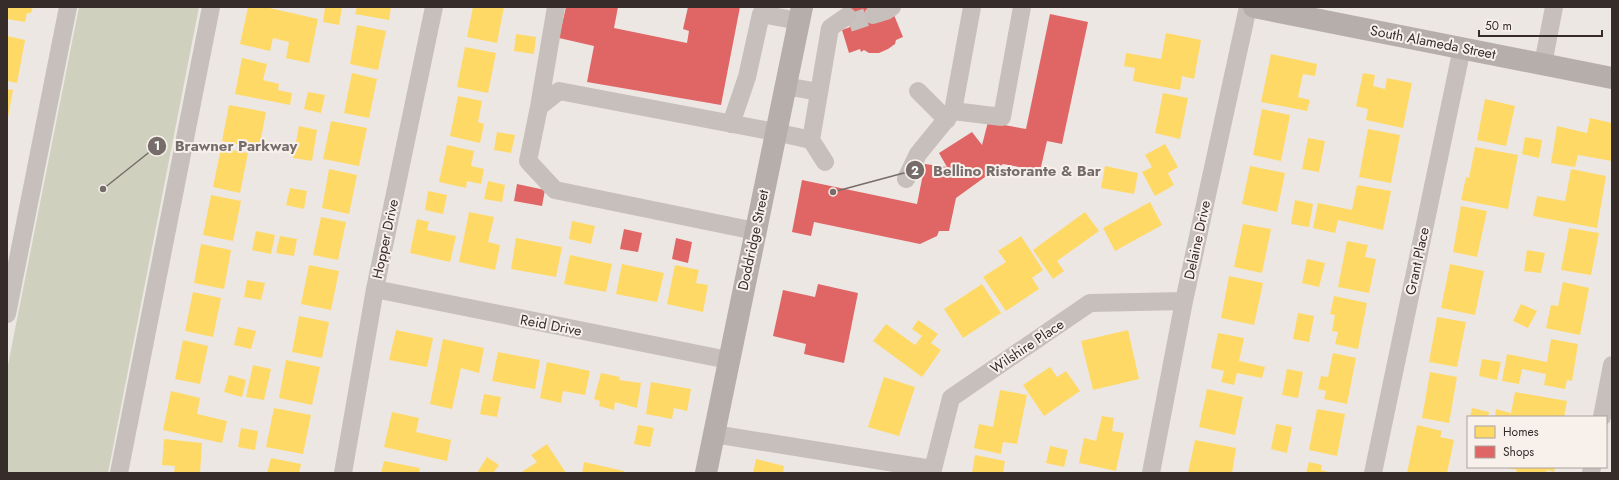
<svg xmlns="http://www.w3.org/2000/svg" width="1619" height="480" font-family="Jost,sans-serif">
  <rect width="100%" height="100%" fill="#ece7e3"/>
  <path fill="#cfd0be" d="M79,7H199L108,473H7V370Z"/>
  <path fill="#ffd966" d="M7,7H33L31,13H27L25,22L7,19Z
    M248,7H265L318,19L309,63L286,58L289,42L273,38L270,51L240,44Z
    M325,7H342L339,25L323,22Z
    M357,7H391L389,20L355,14Z
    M473,7H504L497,43L467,37Z
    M357,25L386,31L378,70L350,64Z
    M1166,33L1201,40L1194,79L1182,76L1180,90L1133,81L1135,68L1124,66L1126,53L1161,59Z
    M516,34L536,37L534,54L514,51Z
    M7,36L25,40L17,83L7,81Z
    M465,47L496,53L488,93L457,87Z
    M1271,54L1317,64L1315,76L1303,74L1298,97L1310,100L1307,111L1261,102Z
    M242,58L267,64L263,80L279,84L278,90L292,93L290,105L235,94Z
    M352,73L377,79L369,118L344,113Z
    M1363,73L1375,75L1373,86L1385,89L1387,78L1412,83L1403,128L1366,120L1368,109L1356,106Z
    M7,89L13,90L8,117H7Z
    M308,92L325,95L321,113L304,109Z
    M1163,93L1188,98L1180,139L1155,133Z
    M458,96L482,101L478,122L484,124L480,143L450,136Z
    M1485,99L1515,106L1506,146L1477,140Z
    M229,105L266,112L259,149L222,141Z
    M1262,109L1290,115L1281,161L1253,155Z
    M1590,118L1612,123V161L1578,155L1575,167L1551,163L1557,126L1587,133Z
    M331,121L367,128L359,166L323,159Z
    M299,126L317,130L312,161L293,158Z
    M1368,129L1400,135L1391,183L1359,177Z
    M497,132L515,135L511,153L494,150Z
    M1525,137L1542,140L1539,158L1522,154Z
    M1308,138L1325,141L1319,172L1302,169Z
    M1165,144L1178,167L1168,173L1174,185L1155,196L1142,172L1152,167L1145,155Z
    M447,145L474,151L471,166L484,169L481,184L467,181L466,188L439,182Z
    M1475,147L1518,155L1508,209L1461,200L1466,177L1469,178Z
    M221,148L248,153L240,193L213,187Z
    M1105,166L1138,173L1134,194L1101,188Z
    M1250,166L1285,173L1277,212L1242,204Z
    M329,169L357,175L349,214L322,208Z
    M1571,169L1606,176L1597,228L1533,216L1537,196L1565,201Z
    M488,181L505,185L502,202L484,199Z
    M1357,185L1391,191L1383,230L1338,220L1335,233L1313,228L1318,203L1352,210Z
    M290,188L307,191L304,209L286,205Z
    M428,191L447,195L443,214L425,210Z
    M211,195L241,201L233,241L203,235Z
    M1295,200L1313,204L1309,227L1291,224Z
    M1150,202L1162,225L1115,251L1103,228Z
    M1461,206L1487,211L1477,257L1453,252Z
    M469,212L494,217L488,242L500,245L495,270L459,262Z
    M1085,212L1099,231L1057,261L1064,271L1053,279L1033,250Z
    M321,217L346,222L338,260L313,255Z
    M417,219L429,222L427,230L456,236L450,262L410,253Z
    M572,221L595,226L591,244L569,239Z
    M1243,224L1271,229L1262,273L1234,267Z
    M1569,228L1599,233L1591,275L1561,270Z
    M256,231L275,235L271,254L252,250Z
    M280,236L297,239L294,256L276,253Z
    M1021,236L1043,270L1032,278L1039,289L1006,311L983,277L1006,262L998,251Z
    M516,238L562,247L556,277L511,269Z
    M1347,241L1368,245L1365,257L1376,259L1369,293L1338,287Z
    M201,244L231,250L224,289L194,283Z
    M1527,250L1545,253L1541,273L1524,271Z
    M570,255L612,264L606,292L564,284Z
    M1307,259L1325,263L1319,287L1302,283Z
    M622,264L664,273L657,302L616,294Z
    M1450,264L1484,271L1475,315L1441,308Z
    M309,265L339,271L331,310L301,304Z
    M675,265L699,270L696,283L708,285L703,312L667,304Z
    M1229,276L1263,283L1254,325L1221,318Z
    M247,280L265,283L261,300L244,297Z
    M1563,282L1589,288L1580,335L1546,328L1551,305L1558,306Z
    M982,284L1001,313L963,338L944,309Z
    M193,292L221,298L213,337L185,331Z
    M1334,296L1367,303L1358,349L1335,344L1338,332L1332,331L1335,315L1330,314Z
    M1521,304L1537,311L1528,328L1513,321Z
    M1298,313L1314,316L1309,342L1293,339Z
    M299,316L329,322L322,358L292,352Z
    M1437,317L1466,322L1457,367L1429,362Z
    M918,320L938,334L931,343L941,350L922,377L873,341L886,324L915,345L922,336L912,329Z
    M238,327L256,331L251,349L234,345Z
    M396,330L433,338L427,367L389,360Z
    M1128,330L1139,379L1093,390L1081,341Z
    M1218,333L1244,338L1239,361L1265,367L1262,378L1237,373L1234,385L1221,382L1224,371L1211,368Z
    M443,339L484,348L479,373L461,368L452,409L430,404Z
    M1551,339L1578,344L1572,381L1567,380L1565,389L1544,385L1546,374L1522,369L1519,384L1502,381L1507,354L1547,362Z
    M183,340L208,346L200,384L175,379Z
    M498,352L540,360L535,389L492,381Z
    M1333,353L1356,358L1347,404L1324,399L1326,391L1318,389L1321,376L1328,377Z
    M1482,359L1501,362L1497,380L1479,376Z
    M286,360L320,367L312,405L279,398Z
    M547,362L590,371L585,395L563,391L561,403L540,398Z
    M253,365L271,369L264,400L246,397Z
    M1050,367L1057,377L1066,371L1080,391L1044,416L1023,385Z
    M1287,369L1303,372L1298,398L1282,395Z
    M1430,372L1457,377L1449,423L1422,418Z
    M601,373L620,377L619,380L641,383L637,408L615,402L614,410L599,406L600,401L594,399Z
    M229,375L246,380L242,397L224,392Z
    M884,377L915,387L899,436L868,427Z
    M651,382L691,389L687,411L674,408L672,419L646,414Z
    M1207,389L1243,397L1235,435L1199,427Z
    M1000,390L1027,395L1017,444L1003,442L1001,454L974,448L979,424L993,427Z
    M171,391L200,398L197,414L227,421L222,443L163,430Z
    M1515,392L1567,401L1564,417H1495L1496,409L1511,413Z
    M484,394L501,397L497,417L480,414Z
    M274,408L311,415L303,454L266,447Z
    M1472,408L1489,412L1488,417H1470Z
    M1317,409L1345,414L1337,456L1309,450Z
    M392,412L419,418L416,432L451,440L447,461L384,447Z
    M1102,416L1114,418L1112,431L1124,433L1116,471L1079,463L1084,438L1096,441Z
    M1276,424L1292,427L1287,453L1271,449Z
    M638,425L654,428L650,447L634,444Z
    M1417,425L1442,431L1440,437L1454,440L1447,473H1407Z
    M241,428L258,431L255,450L238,447Z
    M164,439L202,443L200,473H174L175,466L162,465Z
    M1195,440L1236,448L1232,473H1188Z
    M547,444L566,473H520L537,462L531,455Z
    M1050,446L1068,450L1064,467L1046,463Z
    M975,455L1005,461L1003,473H972Z
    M487,457L499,465L494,472L496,473H477Z
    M271,458L301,464L299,473H267Z
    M756,459L784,466L783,473H753Z
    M384,461L420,468L419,473H381Z
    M584,462L624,471L623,473H582Z
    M1309,462L1322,465L1321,470L1332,473H1306Z
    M1503,467H1555L1554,472L1547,470L1546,473H1516L1517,470Z"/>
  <path fill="#e06666" d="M566,7H618L614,28L687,43L689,31L683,29L688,7H740L721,105L587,82L594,46L559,38Z
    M844,7H870L894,15L903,37L896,40L895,44L888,49L879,53H869L864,50L861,52L860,49L849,53L842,30L850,27Z
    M1050,14L1088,22L1062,144L1047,141L1040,171L1003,164L956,198L949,231H939L937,236L920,244L814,222L811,236L792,232L802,180L917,204L925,164L947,167L939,153L972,132L982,145L988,122L1026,129Z
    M517,184L545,190L542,206L514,201Z
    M624,229L642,233L638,252L620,249Z
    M676,238L692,242L688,263L672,259Z
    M818,284L858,293L844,363L804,354L806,344L773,336L783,290L815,297Z"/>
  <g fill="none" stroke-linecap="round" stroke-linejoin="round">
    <path stroke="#c8c2be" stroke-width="18" stroke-dasharray="18 9" stroke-linecap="butt" d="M849,23L873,15"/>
    <path stroke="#c6bfbb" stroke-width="18" d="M873,15L886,11L892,7
      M1543,64L1554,7
      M785,86L819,92
      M918,91L947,120
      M539,107L556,7
      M953,111L972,7
      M731,124L747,77L761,14L799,21
      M811,140L830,28L847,16
      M906,179L918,154L953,111L1002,117L1022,7
      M755,231L555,190L528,161L539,107L559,91L775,132L811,140L825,162
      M375,289L728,360
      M7,314L68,7
      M1602,417L1612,365
      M714,434L932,469
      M119,473L211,7
      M343,473L375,289L434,7
      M932,473L951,398L1090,303L1184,301
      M1151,473L1184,301L1248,7
      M1373,473L1462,48
      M1591,473L1592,467"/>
    <path stroke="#b5aeaa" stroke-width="22" d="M1254,7L1612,78
      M706,473L802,7"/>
  </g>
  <g text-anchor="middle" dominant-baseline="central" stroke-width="4" stroke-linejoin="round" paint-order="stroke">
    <g font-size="14" fill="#362c2a" stroke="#f8f1eb">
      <text transform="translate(1433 42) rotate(11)">South Alameda Street</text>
      <text transform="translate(385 239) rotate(-78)">Hopper Drive</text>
      <text transform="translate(753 240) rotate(-78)">Doddridge Street</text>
      <text transform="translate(1197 240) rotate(-78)">Delaine Drive</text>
      <text transform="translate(1417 261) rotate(-78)">Grant Place</text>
      <text transform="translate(551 325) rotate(11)">Reid Drive</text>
      <text transform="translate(1027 346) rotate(-34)">Wilshire Place</text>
    </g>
  </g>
  <path fill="none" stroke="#766d6b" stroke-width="1.5" d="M103 189L157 146M833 192L915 170"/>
  <g fill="#766d6b" stroke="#f8f1eb" stroke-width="1.5">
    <circle cx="103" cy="189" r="4"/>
    <circle cx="833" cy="192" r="4"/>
    <circle cx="157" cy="146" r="10"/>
    <circle cx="915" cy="170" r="10"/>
  </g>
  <g font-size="12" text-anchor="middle" font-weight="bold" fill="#fff">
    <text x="157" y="150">1</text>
    <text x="915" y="175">2</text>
  </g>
  <g font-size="15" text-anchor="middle" font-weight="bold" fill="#766d6b" stroke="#f8f1eb" stroke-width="4" stroke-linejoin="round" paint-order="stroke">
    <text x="236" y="151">Brawner Parkway</text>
    <text x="1017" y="176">Bellino Ristorante &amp; Bar</text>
  </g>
  <rect width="1619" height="480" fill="none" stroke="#362c2a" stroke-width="16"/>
  <rect x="1467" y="416" width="140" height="52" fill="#f8f1eb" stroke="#aaa29e"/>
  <rect x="1475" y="426" width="20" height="12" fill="#ffd966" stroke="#aaa29e"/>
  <text x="1503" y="436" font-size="12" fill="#362c2a">Homes</text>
  <rect x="1475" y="446" width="20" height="12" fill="#e06666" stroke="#aaa29e"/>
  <text x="1503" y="456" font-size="12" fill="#362c2a">Shops</text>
  <path d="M1479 30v6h123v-6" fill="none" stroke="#362c2a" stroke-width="2"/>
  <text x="1485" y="30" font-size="12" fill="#362c2a" stroke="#f8f1eb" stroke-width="3" paint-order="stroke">50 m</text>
</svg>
